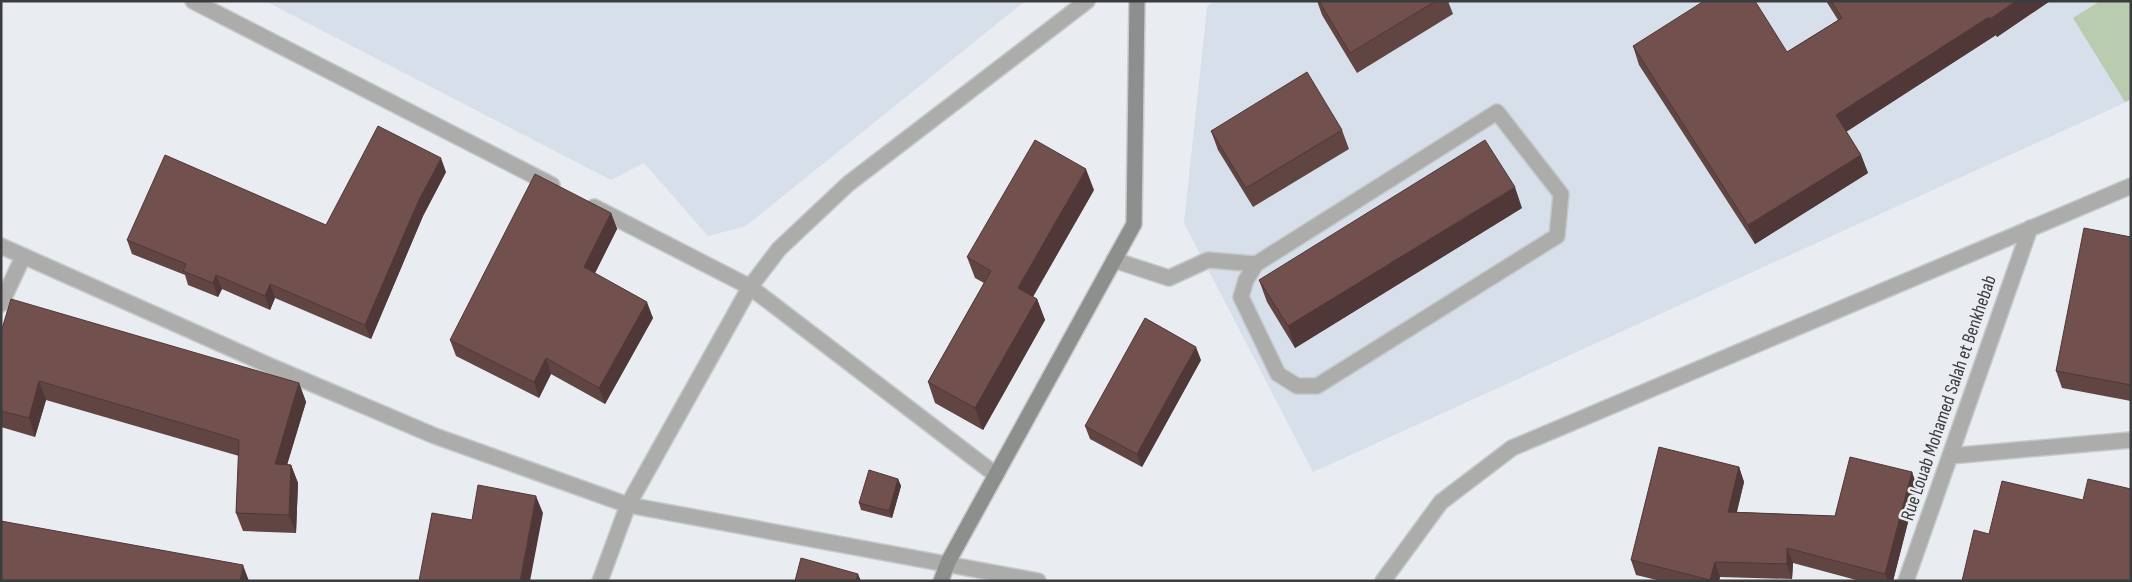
<svg xmlns="http://www.w3.org/2000/svg" width="2132" height="582" font-family="'Sofia Sans Condensed',sans-serif">
  <rect width="100%" height="100%" fill="#e9ecf0"/>
  <path fill="#d7e0ea" d="M265,1H1025L746,226L708,236L644,163L611,180Z
    M1214,1H2131V100L1313,472L1184,223L1207,7Z"/>
  <path fill="#baccaf" d="M2100,1H2131V99L2125,102L2073,18Z"/>
  <g fill="none" stroke-linecap="round" stroke-linejoin="round">
    <g stroke="#c6c9cc" stroke-width="18">
      <path id="lane" d="M1114,260L1169,278L1208,260L1256,264L1497,112L1561,194L1557,236L1317,386H1297L1278,374L1241,297L1246,280L1256,264"/>
    </g>
    <g stroke="#c6c9cc" stroke-width="18">
      <path id="street" d="M193,1L552,185
        M594,207L750,287L996,475
        M1,246L268,365L435,436L628,505L1038,581
        M1,304L23,257
        M1950,456L2131,440
        M600,581L628,505L750,287L779,249L848,184L1087,1
        M1383,581L1441,502L1512,448L2131,186
        M1906,581L2030,228"/>
    </g>
    <g stroke="#c6c9cc" stroke-width="18">
      <path id="secondary" d="M941,581L948,562L1134,224L1137,1"/>
    </g>
    <use href="#lane" stroke="#acadab" stroke-width="15"/>
    <use href="#street" stroke="#acadab" stroke-width="15"/>
    <use href="#secondary" stroke="#8d8f8c" stroke-width="15"/>
  </g>
  <path fill="#614543" d="M1317,1H1448L1453,14L1357,73L1322,15Z
    M1826,1H2050L1997,37L1996,35L1846,131L1861,155L1868,173L1755,244L1639,65L1633,46L1787,52L1838,20Z
    M1342,130L1349,149L1253,207L1218,150L1211,131Z
    M446,172L423,216L371,339L275,298L270,310L222,289L218,297L188,285L185,275L132,254L127,240L326,225Z
    M1094,190L1033,297L1037,299L1045,320L983,430L935,403L928,382L984,283L975,278L967,257Z
    M1522,208L1295,348L1267,302L1259,280Z
    M611,213L617,229L595,273L653,318L605,404L551,374L539,398L456,356L450,340Z
    M2131,237V401L2062,388L2056,371Z
    M1,332L299,383L306,402L287,464L291,465L298,483L296,533L243,531L236,513L239,456L46,400L35,437L1,427Z
    M1201,360L1142,467L1090,439L1085,426Z
    M1739,467L1744,482L1737,512L1835,516L1912,472L1917,487L1893,581H1860L1793,563L1792,579L1720,577L1719,581H1661L1636,575L1631,560Z
    M898,479L901,486L892,518L861,510L859,503Z"/>
  <path fill="#4f3837" d="M2016,1H2050L1997,37L1990,19Z
    M1989,17L1996,35L1843,134L1836,115Z
    M1861,155L1868,173L1755,244L1748,225Z
    M441,158L446,172L423,216L371,339L365,325L418,202Z
    M1086,169L1094,190L1025,310L1018,288Z
    M1515,187L1522,208L1295,348L1288,326Z
    M611,213L617,229L590,283L584,267Z
    M216,275L222,289L218,297L213,283Z
    M270,284L275,298L270,310L265,296Z
    M1037,299L1045,320L983,430L975,408Z
    M647,302L653,318L605,404L599,388Z
    M1196,347L1201,360L1142,467L1137,454Z
    M546,358L551,374L539,398L534,382Z
    M39,381L46,400L35,437L29,418Z
    M299,383L306,402L282,482L275,464Z
    M291,465L298,483L296,533L289,515Z
    M1739,467L1744,482L1733,526L1728,512Z
    M1912,472L1917,487L1893,581H1888L1885,574Z
    M898,479L901,486L892,518L889,511Z
    M536,496L543,513L530,581H520Z
    M1787,548L1793,563L1792,579L1787,564Z
    M1715,562L1720,577L1719,581H1710V580Z
    M243,565L249,581H240Z
    M858,574L861,581H856Z"/>
  <path fill="#71504e" stroke="#4f3837" d="M1319,1H1436L1350,53Z
    M1704,1H1755L1787,52L1842,18L1831,1H2016L1990,19L1989,17L1836,115L1861,155L1748,225L1633,46Z
    M1307,72L1342,130L1246,188L1211,131Z
    M378,126L441,158L418,202L365,325L270,284L265,296L216,275L213,283L183,271L186,264L127,240L165,155L326,225Z
    M1035,140L1086,169L1018,288L1037,299L975,408L928,382L991,271L967,257Z
    M1485,140L1515,187L1288,326L1259,280Z
    M535,174L611,213L584,267L647,302L599,388L546,358L534,382L450,340Z
    M2084,228L2131,237V385L2056,371Z
    M11,299L299,383L275,464L291,465L289,515L236,513L239,440L39,381L29,418L1,411V332Z
    M1145,318L1196,347L1137,454L1085,426Z
    M1659,447L1739,467L1728,512L1835,516L1850,457L1912,472L1885,574L1787,548V564L1715,562L1710,580L1631,560Z
    M869,470L898,479L889,511L859,503Z
    M2088,479L2131,489V581H1962L1974,530L1989,534L2002,481L2083,500Z
    M478,485L536,496L520,581H419L432,513L472,520Z
    M1,521L243,565L240,581H1Z
    M801,558L858,574L856,581H795Z"/>
  <g text-anchor="middle" dominant-baseline="central" stroke-width="5" stroke-linejoin="round" paint-order="stroke">
    <g font-size="19" fill="#3a3c3d" stroke="#e9ecf0">
      <text transform="translate(1949 398) rotate(-71)">Rue Louab Mohamed Salah et Benkhebab</text>
    </g>
  </g>
  <rect width="2132" height="582" fill="none" stroke="#3a3c3d" stroke-width="5"/>
</svg>
